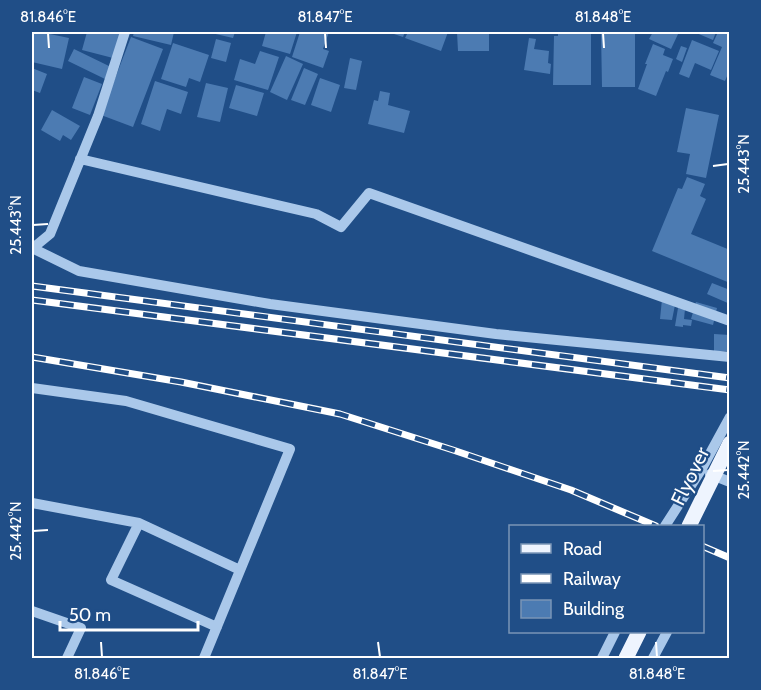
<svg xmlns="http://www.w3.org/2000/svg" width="761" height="690" font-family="Cabin,sans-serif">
  <rect width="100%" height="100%" fill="#204e87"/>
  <path fill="#4c7bb2" d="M32,32H40L69,38L62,69L32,62Z
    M87,32H121L113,58L82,50Z
    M134,32H174L171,45L133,36Z
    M207,32H235L233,38Z
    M266,32H297L290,54L262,46Z
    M300,32H329L323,49L329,51L323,68L292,57Z
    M395,32H405L403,37L394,34Z
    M408,32H448L441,51L405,38Z
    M457,32H489V51H458Z
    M558,32H591V85H553L554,36H558Z
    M601,32H635V87H602Z
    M653,32H679L671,49L649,39Z
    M694,32H716L713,40Z
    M718,32H730V69L725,81L710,75L722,47L713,43Z
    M131,37L163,49L133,127L101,115Z
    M529,38L536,39L534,49L549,51L548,63L551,64L550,74L524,70Z
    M216,39L231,43L226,62L211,58Z
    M692,40L719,51L711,70L695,63L689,78L679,74Z
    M173,43L209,55L200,82L189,78L186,87L161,79Z
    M653,44L665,49L663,55L673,59L668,72L666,71L656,96L638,89L647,64H645Z
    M681,46L687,48L682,62L676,59Z
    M74,49L111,67L105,79L68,61Z
    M260,51L279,57L268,90L234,80L240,59L255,64Z
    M286,56L303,64L287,100L270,92Z
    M350,58L362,61L356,90L344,88Z
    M32,68L47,74L40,93L32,90Z
    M304,68L318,74L305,105L291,100Z
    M84,77L102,84L90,115L72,108Z
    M320,78L340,85L331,112L311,105Z
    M155,81L188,92L181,114L167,109L160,131L141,124Z
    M206,83L228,88L220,122L197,117Z
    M236,85L264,93L257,116L229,108Z
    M380,91L390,93L388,105L410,111L404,133L368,124L374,100L378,101Z
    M686,108L719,115L706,178L686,174L690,154L677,152Z
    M52,110L80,126L71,140L63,135L60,141L41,130Z
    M687,177L705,184L700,196L706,199L691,234L730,250V283L652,251L678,188L682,189Z
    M712,283L730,290V304L707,294Z
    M662,299L676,300L672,320L660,319Z
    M696,302L717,308L713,325L691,319Z
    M678,308L685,309L684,319L692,320L691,326L683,325V327L675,326Z
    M714,334L730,335V351H714Z"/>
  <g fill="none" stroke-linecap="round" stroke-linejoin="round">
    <path stroke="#aac8ea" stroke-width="10" d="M80,159L316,214L341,227L369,193L730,321
      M32,248L79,271L270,304L496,334L730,357
      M33,248L50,234L98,116L125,32
      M32,388L126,401L290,449L204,658
      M710,474L730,482
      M32,503L139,523L240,570
      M139,523L111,580L217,627
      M665,526L701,470L730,417
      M32,611L81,628L67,658
      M602,658L615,632
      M653,658L667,632"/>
    <path stroke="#eef4fe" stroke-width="15" d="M626,658L639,632"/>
    <g stroke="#fff" stroke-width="7">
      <path id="rail" d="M32,286L730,378
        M32,300L730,390
        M32,357L181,382L340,414L453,450L571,490L656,526
        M702,546L730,558"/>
    </g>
    <use href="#rail" stroke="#204e87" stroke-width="4.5" stroke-dasharray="14" stroke-linecap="butt"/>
    <path stroke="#eef4fe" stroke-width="15" d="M689,526L730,443"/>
  </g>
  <path fill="none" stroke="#fff" stroke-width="2" d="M48,33L49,48M325,33L326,48M603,33L604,48M713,166L728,164M33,225L48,224M713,471L728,470M33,531L48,530M101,642L102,657M378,642L380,657M656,642L657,657"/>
  <g text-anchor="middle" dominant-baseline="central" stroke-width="4.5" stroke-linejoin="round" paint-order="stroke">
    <g font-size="20" fill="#fff" stroke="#204e87">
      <text transform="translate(690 476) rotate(-64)">Flyover</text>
    </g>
  </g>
  <rect width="761" height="690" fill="none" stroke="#204e87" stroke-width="66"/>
  <rect x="509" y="525" width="195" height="108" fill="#204e87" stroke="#7995b7" stroke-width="1.5"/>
  <rect x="521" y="544" width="30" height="9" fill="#eef4fe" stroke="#7995b7" stroke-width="1.5"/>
  <text x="563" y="555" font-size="18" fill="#ffffff">Road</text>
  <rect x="521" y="574" width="30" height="9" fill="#ffffff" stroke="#7995b7" stroke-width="1.5"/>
  <text x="563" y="585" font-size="18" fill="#ffffff">Railway</text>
  <rect x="521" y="600" width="30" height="18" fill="#4c7bb2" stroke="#7995b7" stroke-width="1.5"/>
  <text x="563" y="615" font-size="18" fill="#ffffff">Building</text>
  <path d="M60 621v9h138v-9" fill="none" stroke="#ffffff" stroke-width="3"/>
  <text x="69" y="621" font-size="18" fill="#ffffff" stroke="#204e87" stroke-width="4.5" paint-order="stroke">50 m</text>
  <rect x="33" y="33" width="695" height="624" fill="none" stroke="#fff" stroke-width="2"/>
  <g font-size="15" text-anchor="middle" fill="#fff">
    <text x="48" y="22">81.846°E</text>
    <text x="325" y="22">81.847°E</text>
    <text x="603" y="22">81.848°E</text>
    <text transform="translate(744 164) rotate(-90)" y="5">25.443°N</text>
    <text transform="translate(16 225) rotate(-90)" y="5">25.443°N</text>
    <text transform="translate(744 470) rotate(-90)" y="5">25.442°N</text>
    <text transform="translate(16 531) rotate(-90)" y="5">25.442°N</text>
    <text x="102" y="679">81.846°E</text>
    <text x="380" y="679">81.847°E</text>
    <text x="657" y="679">81.848°E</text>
  </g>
</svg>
